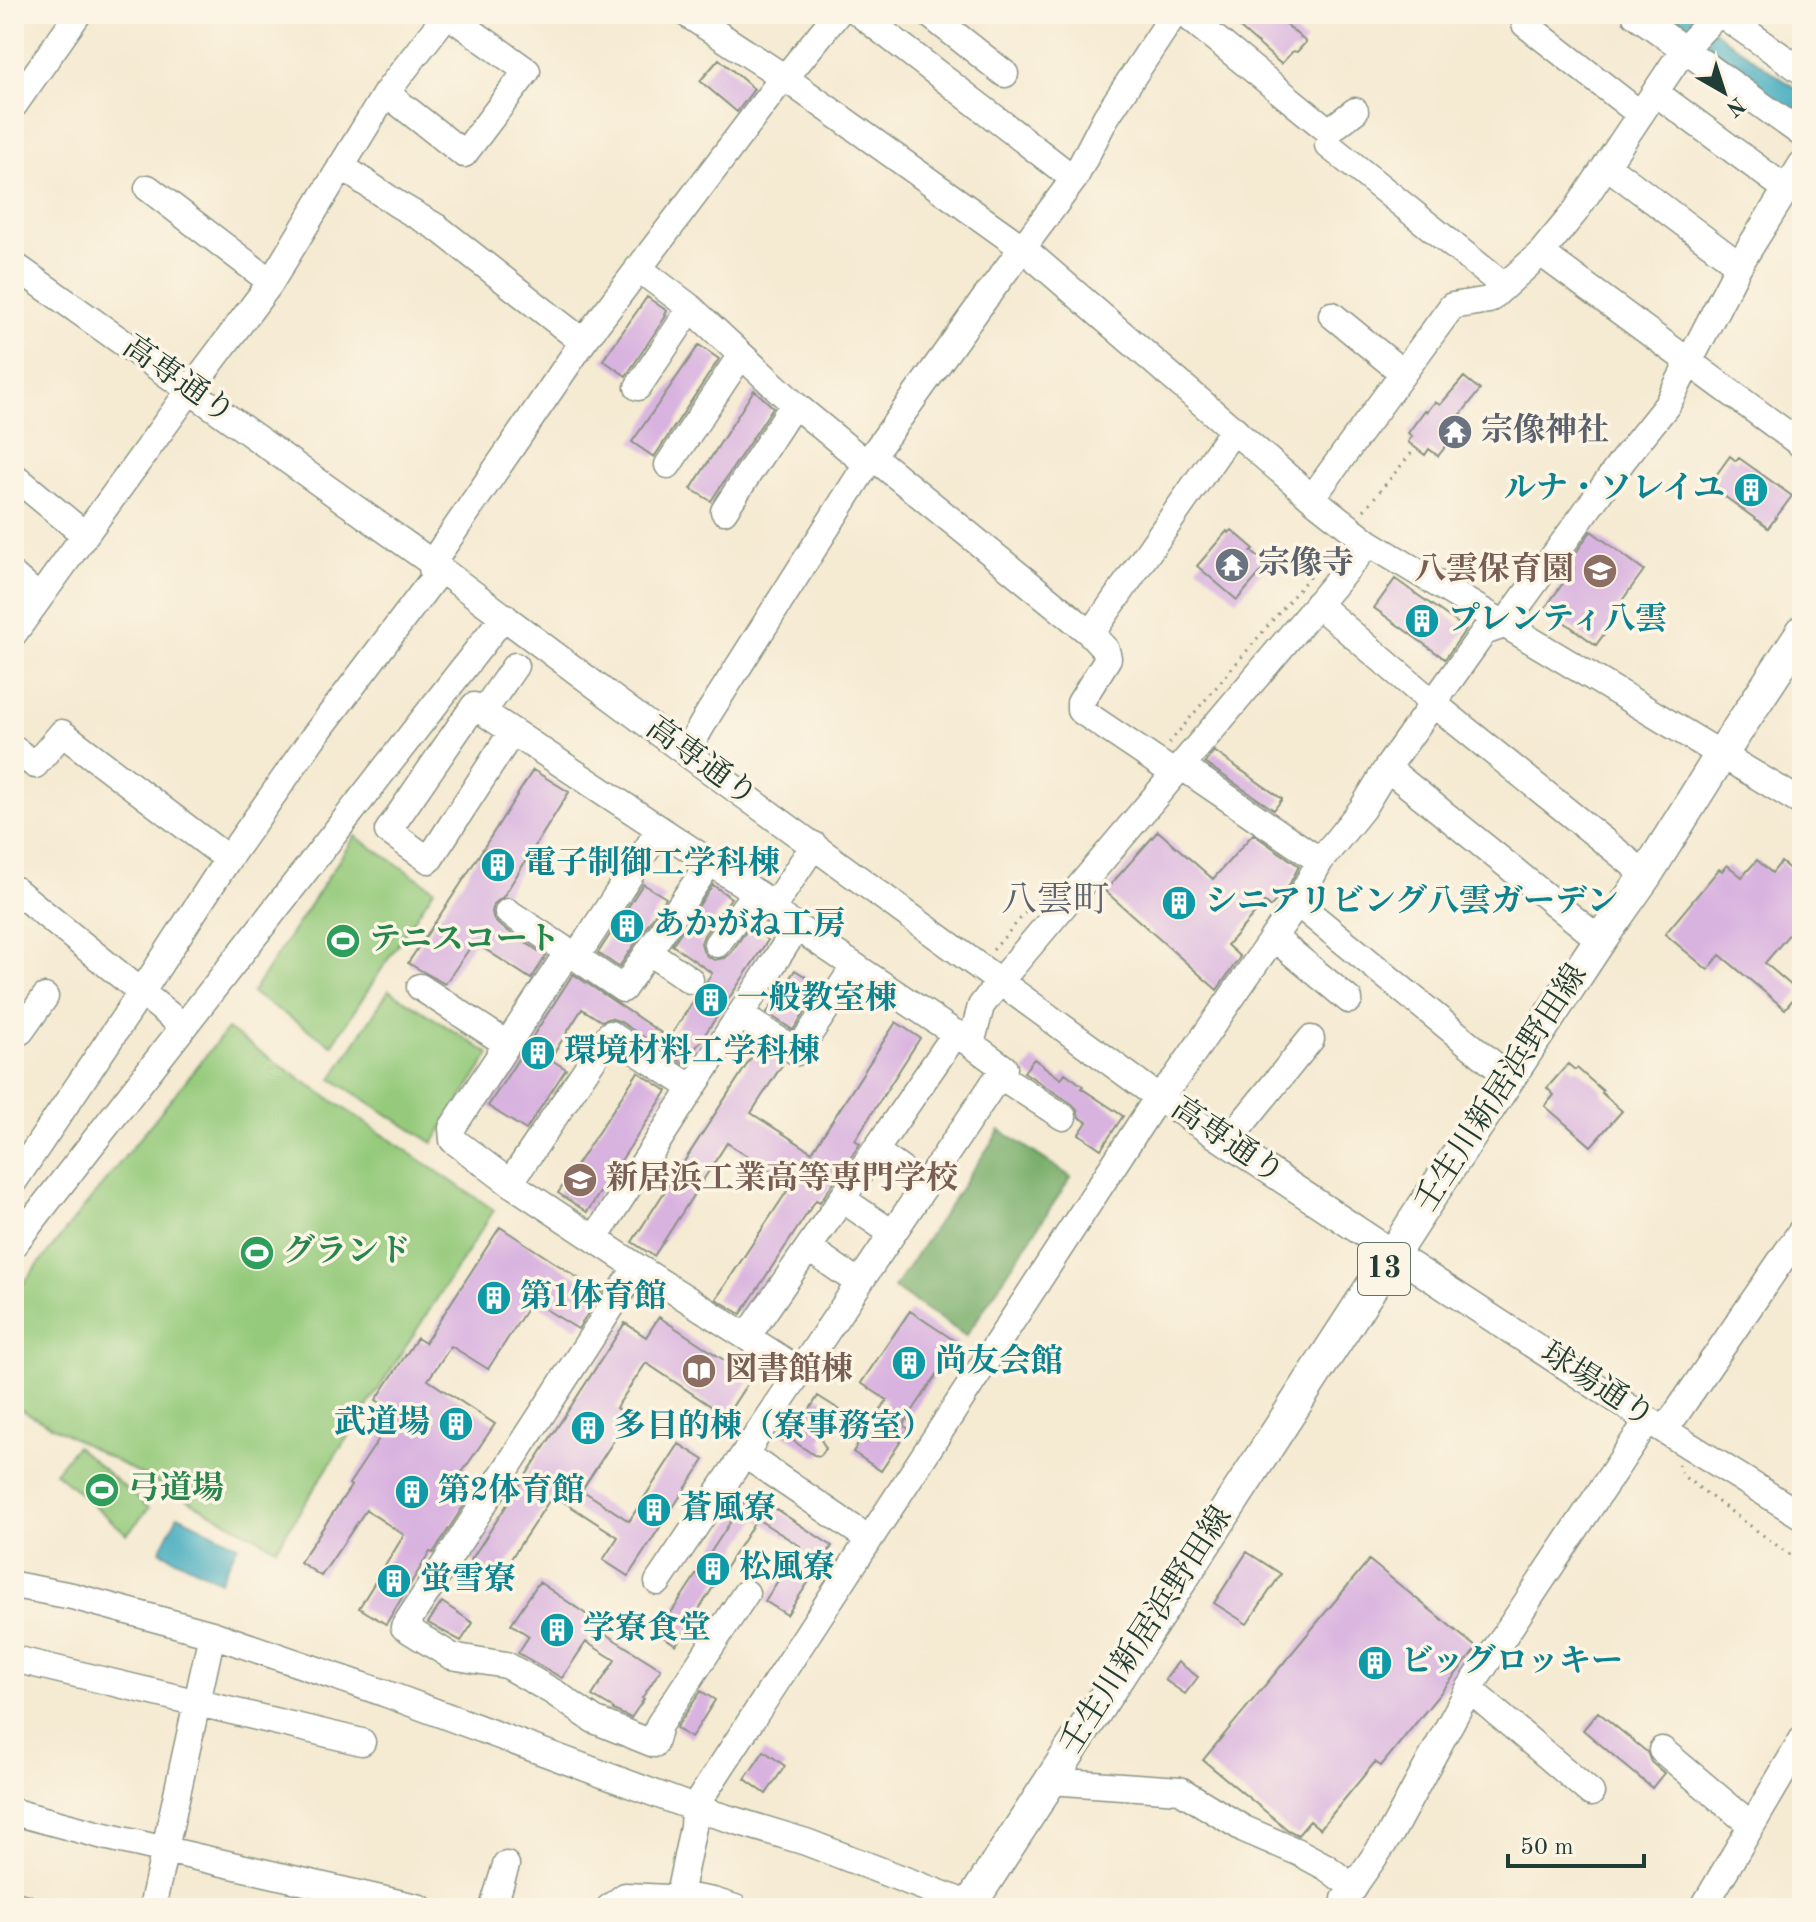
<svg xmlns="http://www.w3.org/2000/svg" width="1816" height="1922" font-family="'Old Standard TT','Noto Serif JP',serif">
  <rect width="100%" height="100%" fill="#fcf5e5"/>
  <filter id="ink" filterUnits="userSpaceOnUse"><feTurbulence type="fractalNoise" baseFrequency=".0125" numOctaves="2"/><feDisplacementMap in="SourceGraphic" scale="16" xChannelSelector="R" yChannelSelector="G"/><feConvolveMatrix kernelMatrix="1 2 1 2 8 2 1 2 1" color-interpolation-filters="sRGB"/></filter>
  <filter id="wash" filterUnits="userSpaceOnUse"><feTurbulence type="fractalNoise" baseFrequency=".006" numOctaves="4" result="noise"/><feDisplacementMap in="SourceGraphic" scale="32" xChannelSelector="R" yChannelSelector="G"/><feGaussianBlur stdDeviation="1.8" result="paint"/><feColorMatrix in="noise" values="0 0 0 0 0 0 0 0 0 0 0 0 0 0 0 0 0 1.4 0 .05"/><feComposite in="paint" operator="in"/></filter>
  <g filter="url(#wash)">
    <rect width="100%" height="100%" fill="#f5ead2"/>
    <path fill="#95ca7b" stroke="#5a8458" stroke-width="2" d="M355,836L434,889L332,1045L252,993Z
      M389,990L490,1054L433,1143L332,1079Z
      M227,1029L494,1210L276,1548L14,1406V1295Z
      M76,1446L149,1508L127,1534L55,1472Z"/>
    <path fill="#78ae6b" stroke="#4c7650" stroke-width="2" d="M1000,1130L1071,1177L966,1336L894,1288Z"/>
    <path fill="#40abbf" stroke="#30747a" stroke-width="2" d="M1652,14H1697L1717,33L1802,93V118Z
      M178,1515L238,1545L220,1581L160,1551Z"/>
    <g id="blocks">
      <path fill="#d9b3e0" d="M1224,14H1274L1306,42L1297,52L1293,51L1281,64Z
        M719,59L754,89L737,112L700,81Z
        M647,297L667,311L665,315L666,316L626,376L603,360Z
        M699,345L719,359L654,457L632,442Z
        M1464,377L1480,390L1451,427L1457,432L1438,456L1429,449L1425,455L1408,442L1412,436L1408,433L1425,410L1427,412L1435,402L1440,405Z
        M754,390L773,407L711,501L691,489Z
        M1730,456L1736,461L1739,458L1792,496L1768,528L1709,485Z
        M1232,530L1254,549L1251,551L1267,565L1237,600L1197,566L1227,531L1229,533Z
        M1591,531L1644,570L1608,620L1612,623L1596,645L1545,608L1574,568L1568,564Z
        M1395,579L1466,629L1445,659L1374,608Z
        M1214,751L1282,799L1274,810L1205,763Z
        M533,770L569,792L503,897L494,904L492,912L494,920L499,925L546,956L531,979L474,942L445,984L408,963L460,885Z
        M1158,831L1213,879L1253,834L1299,866L1287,889L1270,907L1265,902L1227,945L1240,957L1217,990L1105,891Z
        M1757,860L1772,873L1781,862L1802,879V919L1765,963L1799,992L1785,1009L1720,955L1708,970L1665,934L1719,869L1722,871L1727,865L1742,877Z
        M643,884L666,898L619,967L598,953Z
        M713,885L731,898L704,935L701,943L703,951L707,956L714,960L724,958L730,954L749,927L768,940L685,1064L619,1021L610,1018L601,1021L582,1009L550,1059L566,1069L526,1130L488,1106L573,974L669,1038L712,973L672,945Z
        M795,970L821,987L793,1030L767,1013Z
        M896,1022L920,1038L855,1140L860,1144L820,1202L816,1200L741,1314L716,1299L791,1185L727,1143L654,1256L632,1242L759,1046L784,1062L751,1113L812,1152Z
        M1034,1059L1061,1079L1065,1073L1083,1086L1081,1088L1123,1116L1101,1149L1079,1134L1087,1122L1079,1117L1077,1109L1072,1104L1024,1072Z
        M1568,1064L1575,1070L1577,1068L1603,1091L1602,1093L1622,1111L1591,1146L1545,1106L1554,1095L1547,1088Z
        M638,1072L667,1091L587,1212L558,1193Z
        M500,1227L575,1276L602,1291L578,1329L532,1301L488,1369L451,1346L428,1380L495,1424L461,1474L467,1478L460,1489L470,1496L433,1553L430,1552L386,1624L359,1608L404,1535L366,1510L321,1576L300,1562L351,1486L349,1484L396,1413L376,1400L417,1338L425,1343Z
        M910,1311L958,1343L903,1425L909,1429L881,1471L853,1452L887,1400L861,1383Z
        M659,1317L751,1378L726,1416L646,1363L616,1408L629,1417L582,1490L629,1521L679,1444L704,1460L628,1576L603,1560L618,1537L553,1495L498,1578L471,1560L625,1323L646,1337Z
        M818,1396L840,1410L821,1440L826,1448L820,1456L814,1455L779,1431L790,1414L802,1422Z
        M750,1492L832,1546L787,1615L765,1601L800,1546L757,1519L676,1645L658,1633Z
        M1247,1552L1281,1574L1247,1624L1214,1603Z
        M1369,1560L1477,1648L1381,1766L1375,1762L1320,1829L1310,1821L1298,1835L1288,1830L1203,1760Z
        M539,1582L599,1623L596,1628L661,1669L642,1698L644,1699L631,1718L613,1710L614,1709L592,1696L615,1660L586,1642L562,1678L518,1653L529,1636L511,1624Z
        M442,1602L473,1623L461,1641L428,1623Z
        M1178,1662L1198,1677L1185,1694L1165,1680Z
        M701,1691L715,1700L691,1738L676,1728Z
        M1598,1712L1647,1752L1651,1762L1664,1773L1652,1788L1583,1730Z
        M764,1751L785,1766L766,1794L745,1779Z"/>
    </g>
  </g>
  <g filter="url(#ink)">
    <use href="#blocks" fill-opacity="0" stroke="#8a9483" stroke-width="2"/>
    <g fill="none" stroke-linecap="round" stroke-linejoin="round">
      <g stroke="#8a9483" stroke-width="29">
        <path id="minor" d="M687,14L785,78L1024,249L1312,498L1369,543L1802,803
          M860,14L1074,179
          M929,14L1005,74
          M1185,14L1330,132L1334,127L1355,111
          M1635,14L1802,134
          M1721,14L1802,71
          M1525,24L1640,114
          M386,93L464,154L527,71L447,14
          M1656,93L1786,189
          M14,105L78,14
          M1328,145L1504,286
          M1606,165L1739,265
          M341,166L397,204L438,228L583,342
          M148,188L271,282
          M1541,253L1802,445
          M14,265L432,563L686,753L1158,1097L1394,1254L1648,1420L1802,1516
          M638,268L691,308L794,404L867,464
          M1332,315L1403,373
          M638,387L691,308
          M872,456L1091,634L1106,650L1108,658L1080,703V710L1175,774
          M668,465L741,355
          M14,476L85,535
          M1312,498L1452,306L1489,300L1541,253L1575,212L1684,49L1718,14
          M724,511L794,404
          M14,576L39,598
          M1317,604L1434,704L1646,875
          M14,633L190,390L269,285L386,93L447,14
          M1091,634L1234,429
          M483,712L515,666
          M512,732L429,860L388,831L474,706L764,898L771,910
          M14,749L35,765L62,733L228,859
          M686,753L709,713L872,456L986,297L1074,179L1106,117L1174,14
          M1181,766L1320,861
          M1387,768L1600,940
          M814,845L771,910L971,1044L981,1006L1000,981L1369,543
          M14,889L183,1026
          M1297,903L1509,1077
          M508,912L576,957L660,829
          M1273,937L1349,1000
          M717,944L755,893
          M568,952L452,1128L453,1140L510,1183L610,1034L692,1088
          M649,952L690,980
          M576,957L623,989L710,862
          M420,987L507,1044
          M740,1015L797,1052L855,966
          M21,1031L45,997
          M999,1075L1063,1117
          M1227,1142L1311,1039
          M875,1151L924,1186
          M14,1181L141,993L228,859L312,739L433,579L432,563L583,342L776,87L785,78L837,14
          M510,1183L637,1267L404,1627L451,1656L506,1665L555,1693L594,1720L654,1744L659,1725L746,1593
          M842,1199L892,1233
          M595,1238L797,927
          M14,1244L504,616
          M637,1267L800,1371
          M859,1283L808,1248L956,1033
          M747,1337L808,1248
          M1665,1430L1802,1230
          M744,1454L869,1539
          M658,1582L1004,1068L971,1044
          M14,1585L72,1596L212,1634L384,1693L694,1808L806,1842L978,1908
          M14,1659L362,1742
          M1469,1689L1591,1793
          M1662,1750L1751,1825
          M1049,1781L1180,1790L1244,1829L1300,1853L1326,1867L1354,1888
          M14,1812L100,1835L420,1908
          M679,1895L693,1827L694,1808L1158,1097L1175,1079L1297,903L1320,861L1362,809L1387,768L1484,632L1504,625L1623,460L1667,405L1739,265L1802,164
          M1345,1899L1391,1833L1469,1689L1648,1420
          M14,1905L26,1908
          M152,1908L212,1634
          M493,1908L506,1865
          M609,1908L625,1896L668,1898L679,1895L713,1901L735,1908
          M1703,1908L1802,1740"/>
      </g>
      <g stroke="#8a9483" stroke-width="35">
        <path id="major" d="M968,1908L1422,1209L1600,940L1646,875L1721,755L1802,632"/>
      </g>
      <path stroke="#8a9483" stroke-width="3" stroke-dasharray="2 6" stroke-linecap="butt" d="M1364,510L1414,450
        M1169,743L1337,544
        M993,950L1048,887
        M1678,1464L1683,1476L1802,1564"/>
      <use href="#minor" stroke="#fff" stroke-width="26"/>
      <use href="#major" stroke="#fff" stroke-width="32"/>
    </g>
  </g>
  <defs>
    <g id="temple-disc" transform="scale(1.8)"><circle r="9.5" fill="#6b7280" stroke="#fcf5e5"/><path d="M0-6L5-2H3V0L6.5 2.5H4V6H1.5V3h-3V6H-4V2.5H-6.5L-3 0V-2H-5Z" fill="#fff"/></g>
    <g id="building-disc" transform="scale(1.8)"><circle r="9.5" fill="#0f9aa8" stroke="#fcf5e5"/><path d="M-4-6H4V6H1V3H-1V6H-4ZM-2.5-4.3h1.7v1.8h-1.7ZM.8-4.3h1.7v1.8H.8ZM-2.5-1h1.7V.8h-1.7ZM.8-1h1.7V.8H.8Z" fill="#fff"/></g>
    <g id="school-disc" transform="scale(1.8)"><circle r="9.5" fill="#8d6e63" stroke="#fcf5e5"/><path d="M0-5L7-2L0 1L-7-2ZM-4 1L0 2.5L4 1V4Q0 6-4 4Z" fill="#fff"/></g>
    <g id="stadium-disc" transform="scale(1.8)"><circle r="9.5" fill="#2e9e5b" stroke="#fcf5e5"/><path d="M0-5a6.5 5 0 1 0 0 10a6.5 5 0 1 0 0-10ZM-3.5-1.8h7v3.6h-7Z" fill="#fff"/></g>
    <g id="university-disc" transform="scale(1.8)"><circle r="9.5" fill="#8d6e63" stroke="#fcf5e5"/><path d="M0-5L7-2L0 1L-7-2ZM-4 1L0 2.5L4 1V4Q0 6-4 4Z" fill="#fff"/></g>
    <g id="library-disc" transform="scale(1.8)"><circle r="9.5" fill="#8d6e63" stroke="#fcf5e5"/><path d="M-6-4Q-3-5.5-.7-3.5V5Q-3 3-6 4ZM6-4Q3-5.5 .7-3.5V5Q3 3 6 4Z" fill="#fff"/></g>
  </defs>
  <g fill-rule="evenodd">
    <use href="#temple-disc" x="1455" y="432"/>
    <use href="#building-disc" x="1751" y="490"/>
    <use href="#temple-disc" x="1232" y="565"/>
    <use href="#school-disc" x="1600" y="571"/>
    <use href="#building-disc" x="1422" y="621"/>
    <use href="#building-disc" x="498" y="865"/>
    <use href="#building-disc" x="1179" y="903"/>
    <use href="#building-disc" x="627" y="926"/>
    <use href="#stadium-disc" x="343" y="941"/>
    <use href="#building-disc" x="711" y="1000"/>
    <use href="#building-disc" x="538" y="1053"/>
    <use href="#university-disc" x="580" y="1180"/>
    <use href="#stadium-disc" x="257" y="1253"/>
    <use href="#building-disc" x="494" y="1298"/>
    <use href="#building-disc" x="909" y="1363"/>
    <use href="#library-disc" x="699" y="1371"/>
    <use href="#building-disc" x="456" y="1424"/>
    <use href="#building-disc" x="588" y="1428"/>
    <use href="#stadium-disc" x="102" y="1490"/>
    <use href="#building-disc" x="412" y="1492"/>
    <use href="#building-disc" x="654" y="1510"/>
    <use href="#building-disc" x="713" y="1569"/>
    <use href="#building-disc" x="394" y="1581"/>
    <use href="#building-disc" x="557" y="1630"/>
    <use href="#building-disc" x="1375" y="1663"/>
  </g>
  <g text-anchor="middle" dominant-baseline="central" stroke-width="7" stroke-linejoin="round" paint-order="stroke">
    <rect fill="#fcf5e5" stroke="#617469" stroke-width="2" x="1358" y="1243" width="52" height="52" rx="6"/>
    <g font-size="30" font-weight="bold" fill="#1f3d34">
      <text x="1384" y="1269">13</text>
    </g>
    <g font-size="32" fill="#1f3d34" stroke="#fcf5e5">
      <text transform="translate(178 381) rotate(35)">高専通り</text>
      <text transform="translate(701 763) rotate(36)">高専通り</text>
      <text transform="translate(1502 1089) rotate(-57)">壬生川新居浜野田線</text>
      <text transform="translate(1227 1142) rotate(34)">高専通り</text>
      <text transform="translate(1597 1386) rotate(33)">球場通り</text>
      <text transform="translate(1147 1631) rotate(-57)">壬生川新居浜野田線</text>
    </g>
    <g font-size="32" font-weight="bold" fill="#5b616d" stroke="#fcf5e5" text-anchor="start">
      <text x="1481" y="432">宗像神社</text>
      <text x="1258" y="565">宗像寺</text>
    </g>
    <g font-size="32" font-weight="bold" fill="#0d838f" stroke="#fcf5e5" text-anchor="start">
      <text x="1725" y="490" text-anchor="end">ルナ・ソレイユ</text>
      <text x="1448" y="621">プレンティ八雲</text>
      <text x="524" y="865">電子制御工学科棟</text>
      <text x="1205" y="903">シニアリビング八雲ガーデン</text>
      <text x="653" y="926">あかがね工房</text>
      <text x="737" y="1000">一般教室棟</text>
      <text x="564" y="1053">環境材料工学科棟</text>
      <text x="520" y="1298">第1体育館</text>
      <text x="935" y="1363">尚友会館</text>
      <text x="430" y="1424" text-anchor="end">武道場</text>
      <text x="614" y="1428">多目的棟（寮事務室）</text>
      <text x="438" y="1492">第2体育館</text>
      <text x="680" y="1510">蒼風寮</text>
      <text x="739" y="1569">松風寮</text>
      <text x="420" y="1581">蛍雪寮</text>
      <text x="583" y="1630">学寮食堂</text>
      <text x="1401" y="1663">ビッグロッキー</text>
    </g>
    <g font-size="32" font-weight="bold" fill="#785e54" stroke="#fcf5e5" text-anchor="start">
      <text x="1574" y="571" text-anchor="end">八雲保育園</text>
      <text x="606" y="1180">新居浜工業高等専門学校</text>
      <text x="725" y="1371">図書館棟</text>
    </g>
    <g font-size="32" font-weight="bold" fill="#27864d" stroke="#fcf5e5" text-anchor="start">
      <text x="369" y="941">テニスコート</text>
      <text x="283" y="1253">グランド</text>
      <text x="128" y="1490">弓道場</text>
    </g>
    <g font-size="36" fill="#606670" stroke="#fcf5e5">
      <text x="1055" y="902">八雲町</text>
    </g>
  </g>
  <rect width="1816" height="1922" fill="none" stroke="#fcf5e5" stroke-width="48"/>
  <g transform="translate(1724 92) rotate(141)" stroke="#fcf5e5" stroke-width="6" paint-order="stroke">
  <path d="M0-6L14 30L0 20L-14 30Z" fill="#1f3d34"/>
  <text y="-12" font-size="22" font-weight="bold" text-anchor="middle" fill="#1f3d34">N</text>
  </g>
  <path d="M1508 1854v12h136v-12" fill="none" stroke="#1f3d34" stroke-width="4"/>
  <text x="1520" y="1854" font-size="24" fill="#1f3d34" stroke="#fcf5e5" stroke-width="6" paint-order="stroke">50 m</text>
</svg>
